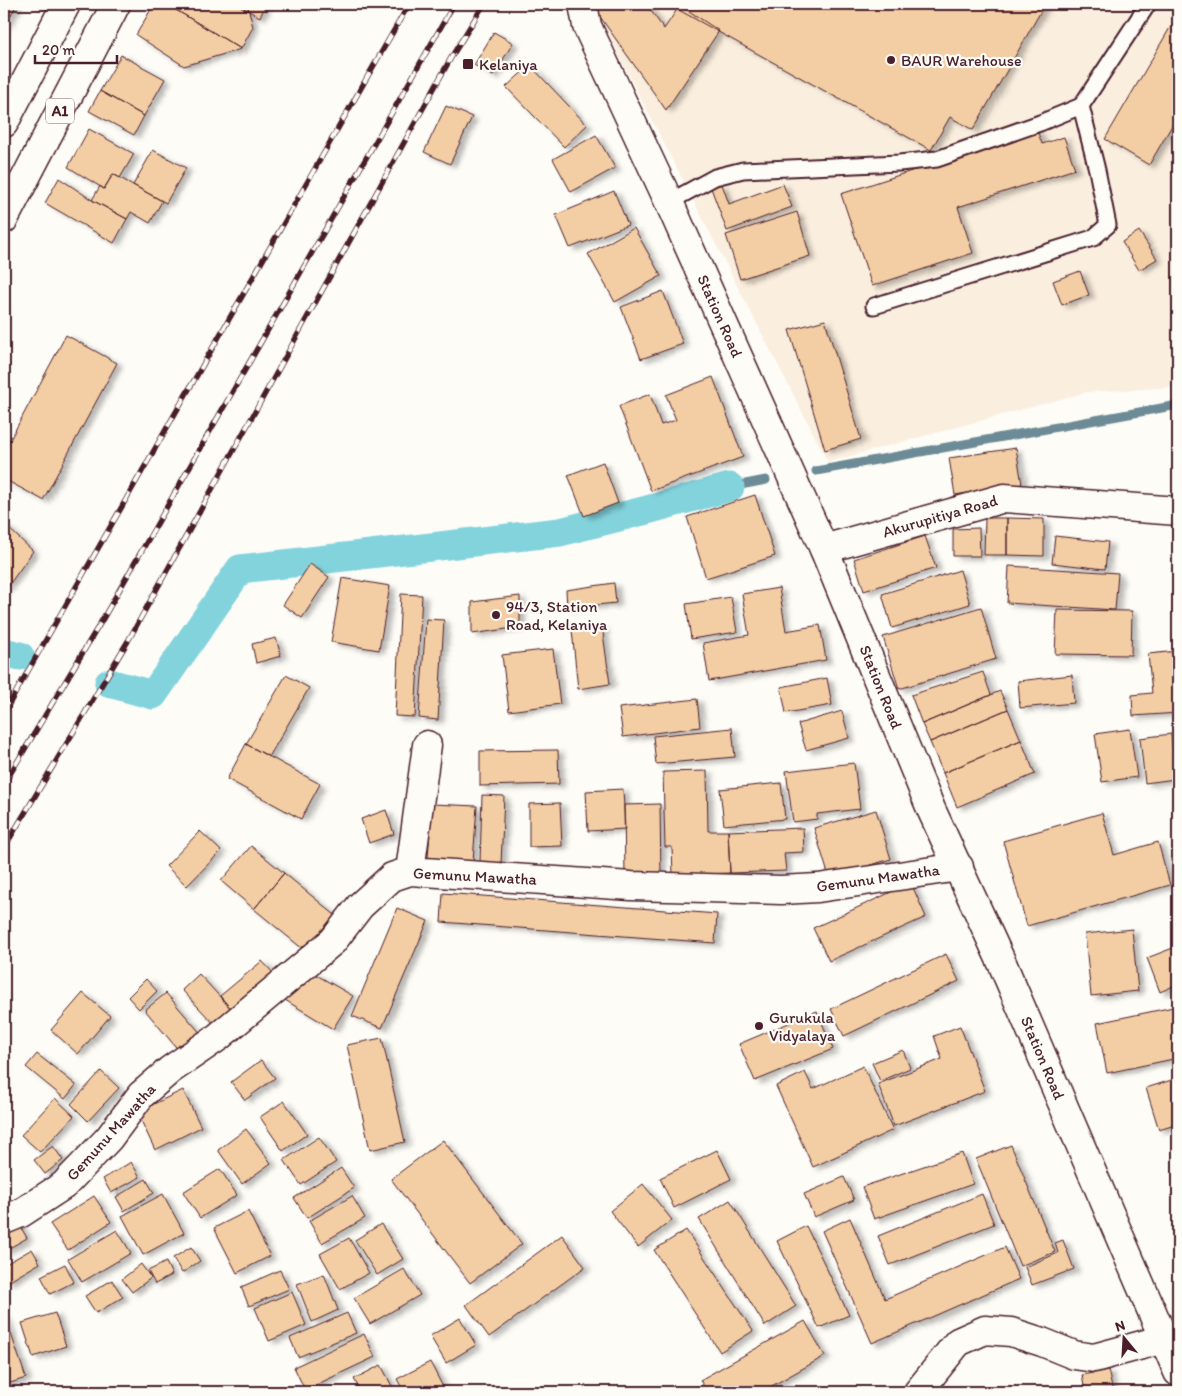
<svg xmlns="http://www.w3.org/2000/svg" width="1182" height="1396" font-family="Itim,sans-serif">
  <defs>
    <filter id="shadow"><feDropShadow dx="5.5" dy="3" stdDeviation="2.5" flood-color="#0004"/></filter>
  </defs>
  <rect width="100%" height="100%" fill="#fdfcf7"/>
  <filter id="ink" filterUnits="userSpaceOnUse"><feTurbulence type="fractalNoise" baseFrequency=".02" numOctaves="2"/><feDisplacementMap in="SourceGraphic" scale="10" xChannelSelector="R" yChannelSelector="G"/><feConvolveMatrix kernelMatrix="1 2 1 2 8 2 1 2 1" color-interpolation-filters="sRGB"/></filter>
  <g filter="url(#ink)">
    <path fill="#faeede" d="M596,4H1178V387L1087,392L828,462L599,17Z"/>
    <g fill="none" stroke-linecap="round" stroke-linejoin="round">
      <path stroke="#6c8b96" stroke-width="9" d="M816,471L1178,405
        M730,487L766,480"/>
      <path stroke="#83d3dd" stroke-width="29" d="M4,654L8,653L20,656
        M109,683L153,695L240,569L560,532L647,510L730,487"/>
    </g>
    <path fill="#f3cda3" stroke="#4a1f2b" filter="url(#shadow)" d="M4,4H17L4,27Z
      M154,4H166L241,49L184,66L136,35Z
      M166,4H236L249,11L253,27L241,49Z
      M236,4H247L249,11Z
      M247,4H266L260,17L249,11Z
      M591,4H646L664,29L680,5L719,31L666,110Z
      M668,4H1045L973,130L950,117L931,150Z
      M1171,26L1178,30V115L1149,165L1105,139Z
      M494,32L513,43L493,76L474,65Z
      M121,55L165,79L144,116L100,91Z
      M530,65L587,125L564,147L506,87Z
      M100,91L144,116L134,135L89,111Z
      M446,106L472,117L450,164L424,152Z
      M89,129L134,154L120,178L113,174L104,189L68,167Z
      M1037,130L1042,144L1064,137L1075,169L958,207L973,253L872,286L841,194Z
      M596,135L615,168L571,192L553,159Z
      M153,150L186,168L166,203L133,185Z
      M113,174L162,201L150,223L131,212L127,219L92,200L100,186L104,189Z
      M59,178L92,200L127,219L114,243L45,203Z
      M722,184L729,204L783,184L792,207L727,231L711,188Z
      M614,191L628,225L570,248L556,215Z
      M797,212L810,256L740,279L726,235Z
      M634,228L661,276L615,302L588,254Z
      M1139,231L1157,259L1139,270L1122,242Z
      M1080,271L1089,295L1062,305L1053,281Z
      M663,291L683,344L641,359L621,307Z
      M825,320L861,439L825,450L789,330Z
      M66,335L117,363L43,500L4,479V451Z
      M713,377L743,457L651,491L619,406L650,394L661,425L676,420L666,395Z
      M1016,448L1022,484L955,495L949,458Z
      M603,462L618,503L584,516L568,475Z
      M755,495L775,556L706,578L687,517Z
      M985,518H1007V555H984Z
      M1007,518L1044,519V556L1007,555Z
      M4,524L33,551L4,592Z
      M979,528L980,556H953V529Z
      M925,536L936,568L864,591L854,559Z
      M1055,536L1108,542L1105,569L1052,563Z
      M310,564L329,577L302,618L283,605Z
      M1009,566L1118,573L1115,610L1007,603Z
      M960,570L970,604L892,628L882,594Z
      M342,578L390,586L379,650L331,642Z
      M614,583L616,603L567,608L566,590Z
      M779,588L786,631L820,625L826,660L709,681L703,643L749,635L742,594Z
      M401,594L422,595L415,717L395,716Z
      M520,596V627L472,634V602Z
      M731,597L737,632L691,639L686,604Z
      M981,607L996,659L899,689L883,637Z
      M1057,610L1132,611L1131,655L1055,654Z
      M426,619L444,620L438,720L419,718Z
      M602,626L610,684L578,689L572,630Z
      M276,638L281,656L256,663L252,644Z
      M553,649L560,704L509,711L502,655Z
      M1178,651V713L1133,716L1132,695L1152,693L1148,654Z
      M983,672L991,695L922,724L911,695Z
      M286,675L309,688L269,757L246,744Z
      M1072,675L1074,703L1020,708L1018,681Z
      M827,678L832,705L786,713L781,687Z
      M1000,691L1008,709L930,742L922,724Z
      M697,699L700,727L623,737L619,708Z
      M1008,709L1021,740L943,773L930,742Z
      M842,711L849,738L806,750L798,724Z
      M732,728L735,757L656,764L653,736Z
      M1130,729L1137,777L1102,782L1095,734Z
      M1171,734L1175,779L1145,783L1140,738Z
      M1021,740L1035,774L957,807L943,773Z
      M246,744L320,784L301,819L227,779Z
      M558,750L559,784L480,786V751Z
      M854,763L860,809L817,814V819L793,822L786,771Z
      M707,771L708,831H728L730,873L673,875L672,847H665L663,772Z
      M781,783L785,819L724,825L720,789Z
      M623,789L625,829L588,831L586,791Z
      M482,795L504,796L501,864L480,863Z
      M560,803L562,846L529,847V804Z
      M432,804L477,806L473,861L428,858Z
      M660,804L661,878L625,879L624,805Z
      M386,810L394,834L369,843L361,819Z
      M876,810L891,859L829,877L814,828Z
      M1102,813L1114,855L1158,842L1170,885L1027,926L1003,841Z
      M803,828L804,852L784,853L786,871L730,873L728,831Z
      M200,831L221,851L187,886L166,866Z
      M251,846L284,873L254,909L221,881Z
      M284,873L335,915L304,950L254,909Z
      M911,883L926,917L829,961L813,928Z
      M443,893L717,914L715,943L441,922Z
      M397,908L428,921L382,1028L352,1016Z
      M1132,929L1138,991L1091,996L1085,934Z
      M1178,946V984L1160,992L1147,958Z
      M946,954L959,981L844,1036L831,1009Z
      M262,961L274,974L232,1010L220,996Z
      M313,973L353,996L333,1029L285,1000Z
      M199,974L232,1010L216,1026L182,990Z
      M146,979L157,991L139,1009L128,997Z
      M83,993L110,1016L78,1054L51,1030Z
      M166,993L202,1035L180,1052L145,1010Z
      M1178,1006V1058L1107,1073L1097,1023Z
      M817,1011L833,1049L755,1081L739,1044Z
      M960,1026L985,1091L894,1126L878,1084L942,1059L934,1036Z
      M382,1038L405,1142L370,1150L347,1045Z
      M903,1050L910,1068L880,1081L872,1063Z
      M37,1054L76,1085L65,1099L26,1067Z
      M261,1060L275,1078L245,1100L231,1082Z
      M863,1066L893,1130L813,1167L776,1086L805,1072L813,1089Z
      M101,1071L119,1088L88,1121L71,1104Z
      M1178,1078V1124L1159,1130L1146,1088Z
      M183,1090L201,1127L155,1150L137,1112Z
      M55,1098L74,1116L40,1152L21,1135Z
      M284,1101L307,1134L283,1151L260,1117Z
      M246,1129L271,1163L242,1184L218,1150Z
      M319,1137L336,1162L301,1185L284,1160Z
      M443,1140L522,1244L470,1283L391,1179Z
      M1011,1145L1055,1252L1020,1266L976,1159Z
      M53,1146L63,1160L45,1174L34,1160Z
      M717,1150L731,1179L674,1208L660,1178Z
      M962,1153L973,1184L874,1219L862,1187Z
      M131,1162L140,1177L111,1193L103,1179Z
      M341,1168L354,1188L307,1218L294,1198Z
      M220,1169L237,1195L200,1218L183,1192Z
      M844,1177L854,1200L814,1217L804,1194Z
      M146,1179L154,1193L124,1211L116,1197Z
      M643,1184L672,1220L638,1247L610,1211Z
      M163,1194L184,1233L143,1255L122,1216Z
      M982,1194L994,1224L890,1265L878,1236Z
      M94,1196L111,1222L68,1250L50,1224Z
      M352,1196L365,1218L322,1243L309,1221Z
      M730,1200L796,1306L765,1326L699,1219Z
      M248,1211L270,1256L237,1273L214,1228Z
      M15,1217L27,1238L4,1251V1224Z
      M850,1218L885,1299L1005,1247L1019,1279L872,1343L822,1231Z
      M381,1224L403,1259L377,1275L355,1240Z
      M806,1226L849,1315L819,1328L777,1241Z
      M117,1230L131,1253L82,1282L68,1259Z
      M686,1230L753,1331L720,1352L654,1250Z
      M562,1235L585,1267L489,1337L466,1305Z
      M349,1238L369,1273L340,1289L320,1254Z
      M1063,1240L1074,1269L1032,1285L1025,1267L1058,1253L1055,1243Z
      M191,1247L200,1261L182,1273L173,1258Z
      M32,1249L40,1263L8,1282L4,1275V1265Z
      M166,1262L172,1275L155,1284L148,1271Z
      M65,1264L74,1282L50,1294L41,1276Z
      M141,1264L151,1278L132,1292L122,1279Z
      M404,1269L420,1295L370,1324L354,1298Z
      M280,1270L289,1289L249,1306L241,1287Z
      M324,1274L338,1310L312,1322L297,1284Z
      M112,1280L123,1297L96,1313L85,1296Z
      M292,1292L306,1325L269,1341L255,1308Z
      M55,1313L66,1346L33,1357L22,1323Z
      M347,1313L356,1333L298,1357L290,1338Z
      M5,1316L26,1378L4,1385V1317Z
      M460,1318L476,1345L446,1363L430,1336Z
      M805,1321L825,1356L761,1392H707L700,1380Z
      M364,1334L375,1357L305,1390L294,1367Z
      M430,1362L444,1389L437,1392H404L397,1379Z
      M381,1365L395,1392H361L354,1379Z
      M1108,1370L1113,1392H1085L1082,1375Z"/>
    <g fill="none" stroke-linecap="round" stroke-linejoin="round">
      <g stroke="#4a1f2b" stroke-width="19">
        <path id="lane" d="M669,202L715,177L743,170L899,163L937,159L1040,123L1081,106L1148,4
          M874,306L1093,238L1108,225L1097,170L1081,106"/>
      </g>
      <g stroke="#4a1f2b" stroke-width="31">
        <path id="street" d="M824,549L1004,498L1178,511
          M410,871L427,745
          M4,1220L21,1213L64,1185L109,1138L141,1095L170,1070L218,1037L333,941L360,906L392,877L410,871L631,886L781,890L818,888L959,867
          M918,1392L958,1342L985,1330L1011,1332L1042,1342L1074,1355L1094,1358L1164,1339"/>
      </g>
      <g stroke="#4a1f2b" stroke-width="31">
        <path id="secondary" d="M583,4L587,26L669,202L824,549L931,809L1002,963L1178,1372"/>
      </g>
      <g stroke="#4a1f2b" stroke-width="31">
        <path id="highway" d="M4,123L66,4
          M4,219L116,4"/>
      </g>
      <use href="#lane" stroke="#fdfcf7" stroke-width="15"/>
      <use href="#street" stroke="#fdfcf7" stroke-width="28"/>
      <use href="#secondary" stroke="#fdfcf7" stroke-width="28"/>
      <use href="#highway" stroke="#fdfcf7" stroke-width="28"/>
      <g stroke="#4a1f2b" stroke-width="5.5">
        <path id="rail" d="M4,713L409,4
          M4,784L101,622L454,4
          M4,848L128,641L452,56L484,4"/>
      </g>
      <use href="#rail" stroke="#fdfcf7" stroke-width="4" stroke-dasharray="11" stroke-linecap="butt"/>
    </g>
  </g>
  <g fill="#4a1f2b" stroke="#fdfcf7" stroke-width="2">
    <circle cx="891" cy="60" r="5"/>
    <rect x="462" y="58" width="12" height="12" rx="2.5"/>
    <circle cx="496" cy="615" r="5"/>
    <circle cx="759" cy="1026" r="5"/>
  </g>
  <g text-anchor="middle" dominant-baseline="central" stroke-width="4.5" stroke-linejoin="round" paint-order="stroke">
    <rect fill="#fdfcf7" stroke="#806168" stroke-width="1" x="46" y="98.5" width="28" height="25" rx="4"/>
    <g font-size="15" font-weight="bold" fill="#4a1f2b">
      <text x="60" y="111">A1</text>
    </g>
    <g font-size="16" fill="#4a1f2b" stroke="#fdfcf7" text-anchor="start">
      <text x="901" y="60">BAUR Warehouse</text>
      <text x="479" y="64">Kelaniya</text>
      <text x="506" y="606">94/3, Station<tspan x="506" dy="18">Road, Kelaniya</tspan></text>
      <text x="769" y="1017">Gurukula<tspan x="769" dy="18">Vidyalaya</tspan></text>
    </g>
    <g font-size="16" fill="#4a1f2b" stroke="#fdfcf7">
      <text transform="translate(720 316) rotate(66)">Station Road</text>
      <text transform="translate(940 516) rotate(-16)">Akurupitiya Road</text>
      <text transform="translate(881 687) rotate(68)">Station Road</text>
      <text transform="translate(475 876) rotate(3)">Gemunu Mawatha</text>
      <text transform="translate(878 878) rotate(-8)">Gemunu Mawatha</text>
      <text transform="translate(1043 1058) rotate(67)">Station Road</text>
      <text transform="translate(111 1132) rotate(-48)">Gemunu Mawatha</text>
    </g>
  </g>
  <rect width="1182" height="1396" fill="none" stroke="#fdfcf7" stroke-width="20"/>
  <rect x="10" y="10" width="1162" height="1376" fill="none" stroke="#4a1f2b" stroke-width="2" filter="url(#ink)"/>
  <g transform="translate(1124 1338) rotate(342)" stroke="#fdfcf7" stroke-width="4" paint-order="stroke">
  <path d="M0-4L9 19L0 12L-9 19Z" fill="#4a1f2b"/>
  <text y="-8" font-size="14" font-weight="bold" text-anchor="middle" fill="#4a1f2b">N</text>
  </g>
  <path d="M35 55v8h82v-8" fill="none" stroke="#4a1f2b" stroke-width="2.5"/>
  <text x="42" y="55" font-size="15" fill="#4a1f2b" stroke="#fdfcf7" stroke-width="4" paint-order="stroke">20 m</text>
</svg>
